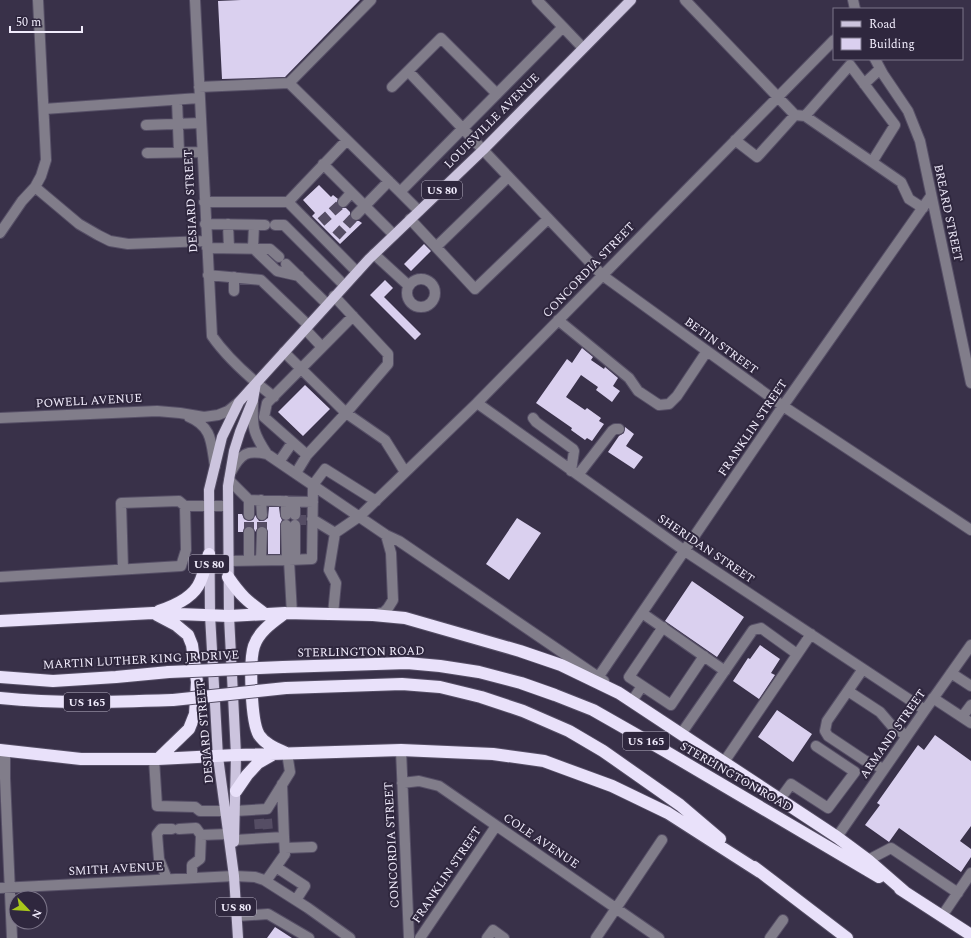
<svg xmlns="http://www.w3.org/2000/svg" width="971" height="938" font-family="Spectral,serif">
  <rect width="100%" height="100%" fill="#393149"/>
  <path fill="#dad0ef" d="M241,0H360L285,77L222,79L218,1Z
    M319,185L331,197L333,195L338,199L337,204L339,207L342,208H346L350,212V216L352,220L355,221H359L362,223L340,244L312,216L315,213L303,200Z
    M424,244L431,251L411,271L404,264Z
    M385,280L393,288L384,297L421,334L415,340L370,295Z
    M582,348L593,357L591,360L604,369L605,367L618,378L613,386L620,391L612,402L596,390L598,387L581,375L566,397L585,410L587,408L601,418L599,421L604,424L592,441L587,438L585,440L571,430L572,428L536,403L567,359L572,363Z
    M305,385L330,409L303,436L278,412Z
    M625,427L634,434L626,446L643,457L634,469L608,452L619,436L624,433Z
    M269,507H279L280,515L282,520L280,525V554H268V532L265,526H259L255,532L253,527L249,526L244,528L243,532H238V514H242L244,519L249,521L253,520L255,515L259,521H263L268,518Z
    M301,515H306V525H302L299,520Z
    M517,518L541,533L509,580L486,564Z
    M692,581L744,617L717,657L665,621Z
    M760,645L780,659L771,673L775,675L759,699L733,681L748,658L750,659Z
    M777,710L812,734L793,762L758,737Z
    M935,735L971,761V826L960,841L971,849V857L961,872L899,828L889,842L865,825L880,805L877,803L918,745L924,750Z
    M275,927L292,938H267Z"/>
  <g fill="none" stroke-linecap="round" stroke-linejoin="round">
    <path stroke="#554d64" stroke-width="10" stroke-dasharray="10 5" stroke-linecap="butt" d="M321,222L343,202
      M336,236L356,215
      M301,515V525
      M249,532V515
      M262,532V515
      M259,819L260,832
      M267,819L268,831"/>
    <g stroke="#564f66" stroke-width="12">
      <path id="minor" d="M195,0L212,336C228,359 251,379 274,397
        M537,0L563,27
        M685,0L795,115L805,116
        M853,0L855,9
        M875,59L883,74L908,111L920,141L971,383
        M289,83L400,192
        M864,84L880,69
        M199,87L289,83L371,0
        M392,87L408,71
        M497,94L441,38L408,71L602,275L783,406L971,530
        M177,100L179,152
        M44,109L199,98
        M146,125L201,123
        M735,140L757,157L795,115
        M147,153L202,152
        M872,162L805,116L850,65L895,125L872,162L901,182L909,199L923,208
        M323,164L394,235
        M35,187L79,224L98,235L110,241L128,244L206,241
        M204,202H288L357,272
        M288,202L347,140
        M343,202L351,193
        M419,211L400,192L563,27L583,48
        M356,215L389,181
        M410,219L436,247L508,177
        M205,224L265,225
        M228,224L229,248
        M254,225L253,248L277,271L299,276
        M275,225H284L344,285
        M0,233L22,201L35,187L41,176L46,160L38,0
        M436,247L475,289L548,219
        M207,248L270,249L279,257
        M374,254L409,286
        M286,264L327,304
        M208,275L261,280L308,325
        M407 293a14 14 0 1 1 28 0a14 14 0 1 1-28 0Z
        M234,291V277
        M558,320L629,378L638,391L659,405L669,404L677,396L707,351
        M305,329L322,347
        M284,352L346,413L385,440L405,472
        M253,402C252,427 253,433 267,454L386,535L399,541L604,681
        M477,403L685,551L925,710
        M189,417C213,427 211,444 215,466
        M0,418L157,411L180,413L204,417L218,415L228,411L239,402
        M533,418L536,422L573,449L574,451L571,471
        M307,455L264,417L267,403L353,316
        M279,462L292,443
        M231,472C241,453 247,450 267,454
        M296,473L307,455L346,413L388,364V354L334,296
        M578,475L612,431L615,429H619
        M229,480L249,500L313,502
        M249,500V515
        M261,500L262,515
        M286,501V515
        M295,515V502
        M312,519L335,533
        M286,525L287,560
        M249,532V560
        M295,559V525
        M261,560L262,532
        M228,561L289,560
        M123,569L121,503L179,501L185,506
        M0,577L181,566L186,550L185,506H228
        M642,613L725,671
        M292,614L289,560L312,559L313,485L325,469L376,501
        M333,614L336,583L329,570L335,533L360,516L477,403L834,40
        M373,615L384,612L388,608L393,600L391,553L386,535
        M663,627L629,677L671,705L704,656
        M863,669L827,721L825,731L828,736L864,760L884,769
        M951,673L971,686
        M599,676L783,406L931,196
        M848,691L880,712L892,726L907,736
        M933,698L971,723
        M632,701L642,686
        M962,717L971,705
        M681,734L753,630L761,628L797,654
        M401,750L409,938
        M5,751V778L12,938
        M154,759L157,806L195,807L200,811H225
        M724,762L811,634
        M402,783L419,781L439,786L659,938
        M780,799L791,784L828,808L855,772L816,746
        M235,811L267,809L290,772L287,753
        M179,829L196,828L201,835
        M837,837L925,710L971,645
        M235,840L284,837L282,784
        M285,848L312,847
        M868,860L891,848L958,893
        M276,867L305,886L296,900
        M192,878V865L200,859L201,835L228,834
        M167,879L159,859L157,834L161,829H172
        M266,881L285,854L284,837
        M0,888L234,876L255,877L264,880L308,908L350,938
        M237,916L268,914L309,938
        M942,916L971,873
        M420,938L496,826
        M487,938L493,930L504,938
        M596,938L662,840
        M770,938L783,920"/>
    </g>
    <g stroke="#564f66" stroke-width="12">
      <path id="major" d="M234,842L236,755L229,616L228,486L234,451L240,432L253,400L256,383
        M238,938L234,876L218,757L210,615L209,490L222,437L239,402L369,259L483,150L631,0"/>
    </g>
    <g stroke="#564f66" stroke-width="14">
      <path id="highway" d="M228,577C241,596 247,601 265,614
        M159,611C174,606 194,597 200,582C204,573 206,563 209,554
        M157,615L176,625L188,635L192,645L197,682L195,714L189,729L158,759
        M0,621L153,613L229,616L285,613L373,615L405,618L520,651L561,665L619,693L837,837L868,860L906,893
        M283,667L407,663L440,666L479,672L521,683L555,695L593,710L665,751L879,877
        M0,677L53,681L116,677L169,672
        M286,688L402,684L440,687L481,697L523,711L569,731L603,751L680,805L720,839
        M0,698C58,704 115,702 173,700
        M0,750L81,759H158L236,755L401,750L493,754L544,761L612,786L668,813L760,872
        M284,752C275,748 265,744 259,735C251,722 249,661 254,646C259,631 273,622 285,613
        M236,791L247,775L258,763L272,755
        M754,867L847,938
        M900,889L971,935"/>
    </g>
    <use href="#minor" stroke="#817d8a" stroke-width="10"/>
    <use href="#major" stroke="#ccc4de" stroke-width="10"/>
    <use href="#highway" stroke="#e9e1fa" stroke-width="12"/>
    <g stroke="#564f66" stroke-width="14" stroke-linecap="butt">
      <path id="highway-bridge" d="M169,672L283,667
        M173,700L286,688"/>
    </g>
    <use href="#highway-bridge" stroke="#e9e1fa" stroke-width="12"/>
  </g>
  <g text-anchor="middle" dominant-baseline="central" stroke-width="4" stroke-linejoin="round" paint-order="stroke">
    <g fill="#2f273e" stroke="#b7b1c3" stroke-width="1">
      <rect x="422" y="181" width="40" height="18" rx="3"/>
      <rect x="189" y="555" width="40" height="18" rx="3"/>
      <rect x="64" y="693" width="46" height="18" rx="3"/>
      <rect x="623" y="732" width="46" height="18" rx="3"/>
      <rect x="216" y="898" width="40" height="18" rx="3"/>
    </g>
    <g font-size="11" font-weight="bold" fill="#f1ecfc">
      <text x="442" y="190">US 80</text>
      <text x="209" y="564">US 80</text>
      <text x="87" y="702">US 165</text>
      <text x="646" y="741">US 165</text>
      <text x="236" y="907">US 80</text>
    </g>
    <g font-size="12" fill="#f1ecfc" stroke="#2f273e">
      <text transform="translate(492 121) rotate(-45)">LOUISVILLE AVENUE</text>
      <text transform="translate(191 201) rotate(-93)">DESIARD STREET</text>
      <text transform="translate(948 213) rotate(78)">BREARD STREET</text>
      <text transform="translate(589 270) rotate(-46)">CONCORDIA STREET</text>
      <text transform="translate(721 346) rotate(36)">BETIN STREET</text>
      <text transform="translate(89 401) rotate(-3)">POWELL AVENUE</text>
      <text transform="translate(753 428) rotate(-56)">FRANKLIN STREET</text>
      <text transform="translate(706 549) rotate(34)">SHERIDAN STREET</text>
      <text transform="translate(361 652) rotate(-1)">STERLINGTON ROAD</text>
      <text transform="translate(141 660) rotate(-3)">MARTIN LUTHER KING JR DRIVE</text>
      <text transform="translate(205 732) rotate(-95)">DESIARD STREET</text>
      <text transform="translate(893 734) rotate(-55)">ARMAND STREET</text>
      <text transform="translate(736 777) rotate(30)">STERLINGTON ROAD</text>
      <text transform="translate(541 841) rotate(34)">COLE AVENUE</text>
      <text transform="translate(392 845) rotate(-93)">CONCORDIA STREET</text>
      <text transform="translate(116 869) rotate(-3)">SMITH AVENUE</text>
      <text transform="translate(447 875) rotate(-56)">FRANKLIN STREET</text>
    </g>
  </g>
  <rect x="833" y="8" width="130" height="52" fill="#2f273e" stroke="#7d768a"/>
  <rect x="841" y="21" width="20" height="6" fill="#ccc4de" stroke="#7d768a"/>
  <text x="869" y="28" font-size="12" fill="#f1ecfc">Road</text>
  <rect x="841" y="38" width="20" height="12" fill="#dad0ef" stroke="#7d768a"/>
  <text x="869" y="48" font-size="12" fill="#f1ecfc">Building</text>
  <g transform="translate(28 910) rotate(115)"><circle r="19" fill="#2f273e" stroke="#7d768a"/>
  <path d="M0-3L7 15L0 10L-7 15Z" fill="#a8c71b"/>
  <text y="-6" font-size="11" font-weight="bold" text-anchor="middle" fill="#f1ecfc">N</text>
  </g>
  <path d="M10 26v6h72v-6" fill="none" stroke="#f1ecfc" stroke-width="2"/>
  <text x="16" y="26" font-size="12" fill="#f1ecfc" stroke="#2f273e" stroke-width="3" paint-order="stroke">50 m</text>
</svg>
